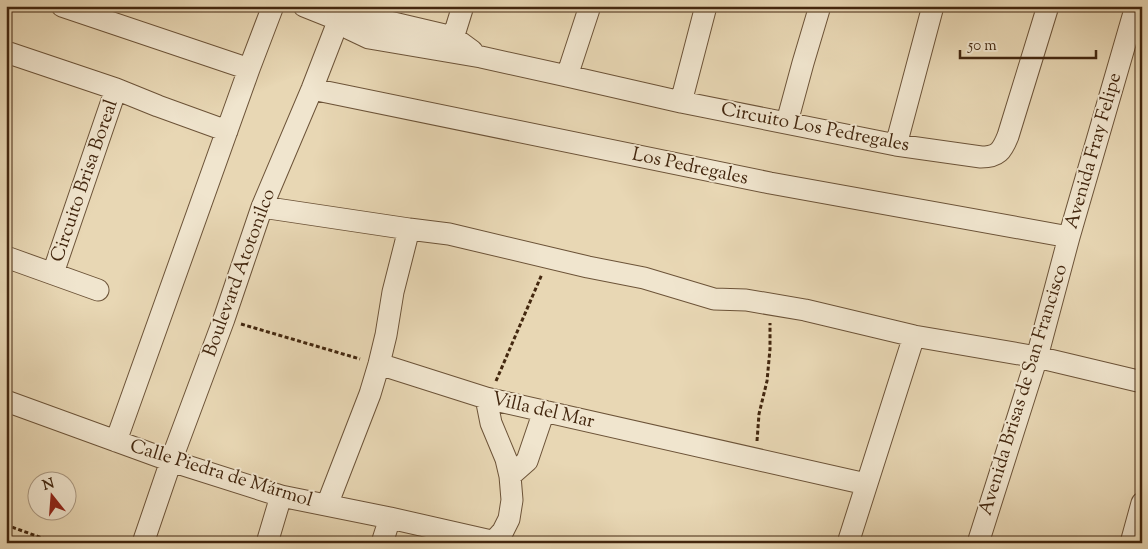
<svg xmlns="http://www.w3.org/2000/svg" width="1148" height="549" font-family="'Sorts Mill Goudy',serif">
  <rect width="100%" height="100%" fill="#e8d7b4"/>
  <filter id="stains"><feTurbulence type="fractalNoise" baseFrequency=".004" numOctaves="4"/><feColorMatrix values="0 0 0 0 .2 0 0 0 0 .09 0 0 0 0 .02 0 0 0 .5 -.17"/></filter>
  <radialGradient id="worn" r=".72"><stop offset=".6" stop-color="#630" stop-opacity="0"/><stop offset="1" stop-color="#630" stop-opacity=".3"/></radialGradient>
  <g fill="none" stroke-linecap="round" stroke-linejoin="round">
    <g stroke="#6c5338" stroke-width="23">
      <path id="street" d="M62,6L249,69
        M304,6L339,20L350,29L369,38L481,57L567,76L681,102L896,145L981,157C998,157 1002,151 1008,136L1048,6
        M339,20L355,17H368L453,37L472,51
        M449,51L463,6
        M6,52L116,89L158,106L227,131
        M567,76L590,6
        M312,89L770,183L1069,237
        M681,102L706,6
        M787,122L803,63L820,6
        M896,145L933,6
        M262,207L409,229L449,234L588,267L644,278L714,299L746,300L805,310L914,336L1037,357L1142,382
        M6,257L98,290
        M53,273L116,89
        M379,364L486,398L866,484
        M486,398L491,423L506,459L510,476L512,500L509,519L503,531L492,543
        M6,401L171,461L281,496L390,518L500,543
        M116,441L249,69L273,6
        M510,476L527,461L544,411
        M327,505L370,394L379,364L386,335L393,292L409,229
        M143,543L171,461L224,319L262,207L312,89L343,9
        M267,543L281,496
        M382,543L390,518
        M848,543L914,336
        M978,543L1037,357L1069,237L1136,6
        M1131,543L1142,503"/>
    </g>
    <path stroke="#43270f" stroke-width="3" stroke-dasharray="4 2.5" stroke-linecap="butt" d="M241,324L360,359
      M496,381L542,274
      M757,441L759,414L767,381L770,349V323
      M6,525L56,543"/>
    <use href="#street" stroke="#f0e5ce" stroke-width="21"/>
  </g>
  <g text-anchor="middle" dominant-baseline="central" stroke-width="4" stroke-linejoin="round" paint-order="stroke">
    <g font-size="19" fill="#43270f" stroke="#f0e5ce">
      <text transform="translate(815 128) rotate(11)">Circuito Los Pedregales</text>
      <text transform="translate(1094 151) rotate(-74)">Avenida Fray Felipe</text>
      <text transform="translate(690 167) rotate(12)">Los Pedregales</text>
      <text transform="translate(85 181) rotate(-71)">Circuito Brisa Boreal</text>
      <text transform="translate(240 273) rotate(-70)">Boulevard Atotonilco</text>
      <text transform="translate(1024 390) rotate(-73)">Avenida Brisas de San Francisco</text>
      <text transform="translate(543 411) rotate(13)">Villa del Mar</text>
      <text transform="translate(221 474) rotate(17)">Calle Piedra de Mármol</text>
    </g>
  </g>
  <rect width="1148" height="549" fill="none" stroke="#e8d7b4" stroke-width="25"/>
  <rect x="8" y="8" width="1133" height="534" fill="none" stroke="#43270f" stroke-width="2.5"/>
  <rect x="12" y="12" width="1123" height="524" fill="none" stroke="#43270f"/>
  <g transform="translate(52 496) rotate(343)"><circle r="24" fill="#f0e5ce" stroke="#ab9982"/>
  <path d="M0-4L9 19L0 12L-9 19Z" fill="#8f2418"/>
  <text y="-8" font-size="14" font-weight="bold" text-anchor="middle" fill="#43270f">N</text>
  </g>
  <path d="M960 50v8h136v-8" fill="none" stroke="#43270f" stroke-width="2.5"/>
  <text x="968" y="50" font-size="15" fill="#43270f" stroke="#f0e5ce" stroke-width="4" paint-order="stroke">50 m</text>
  <rect width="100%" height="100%" filter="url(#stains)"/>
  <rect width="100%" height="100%" fill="url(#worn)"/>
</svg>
